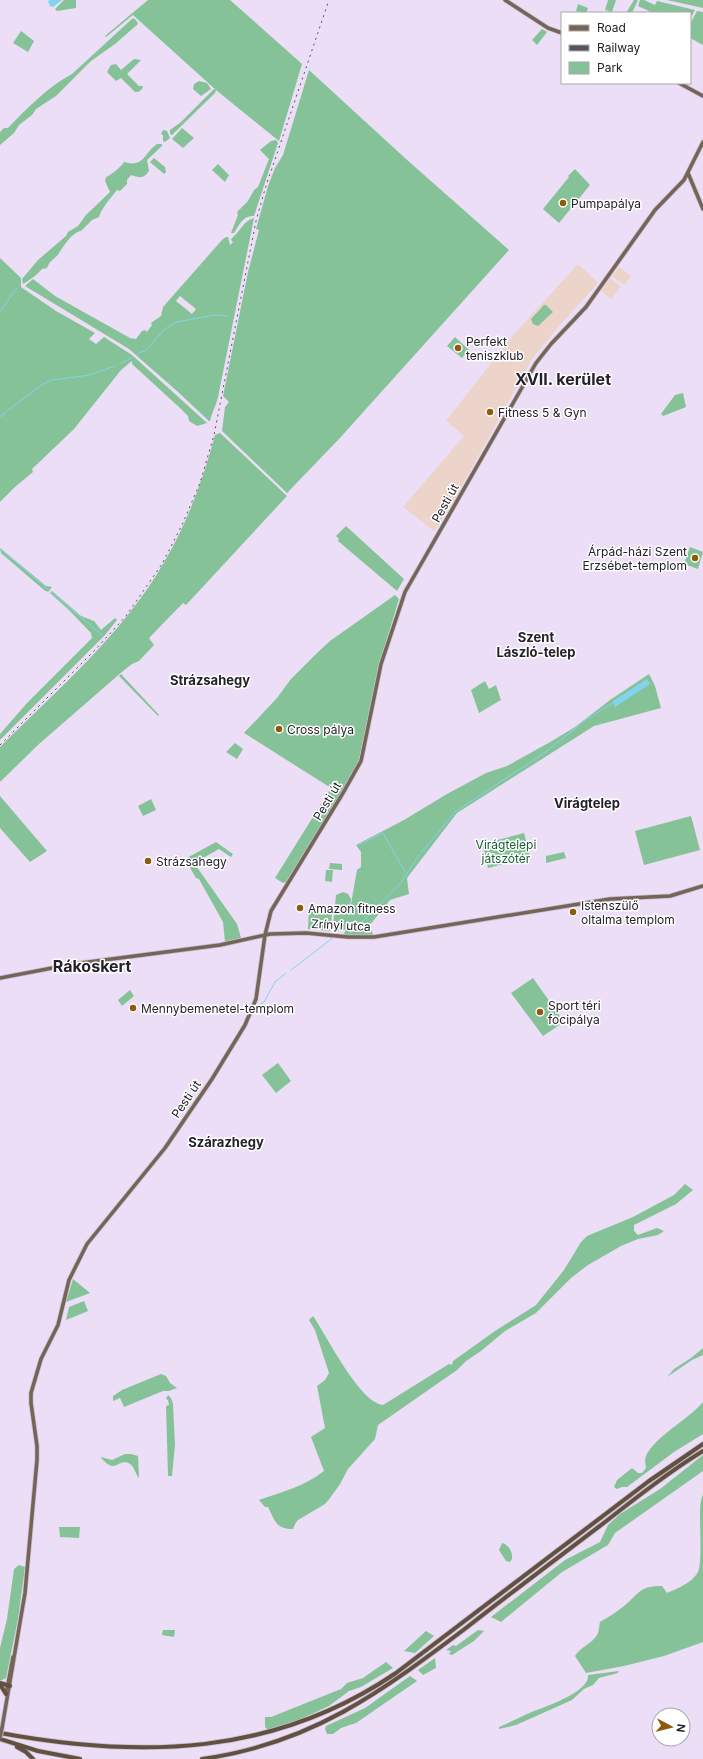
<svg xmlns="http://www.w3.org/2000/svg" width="703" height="1759" font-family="Inter,sans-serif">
  <rect width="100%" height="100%" fill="#ebdef6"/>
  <path fill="#ecd4ca" d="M578,264L598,283L559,326L532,359L452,504L434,531L403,507L464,436L446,421L514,334Z
    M619,267L631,276L624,285L612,276Z
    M610,278L621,286L611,299L601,291Z"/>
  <path fill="#86c297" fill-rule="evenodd" d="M64,0H76V8L57,11L55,9Z
    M148,0H230L302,64L279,141L216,90L133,15L106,37L105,36Z
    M608,0H616L612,12L605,10Z
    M634,0H638L632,13H626Z
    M640,0H644L655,5L657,1L695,10L690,19V13H653L638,6Z
    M667,0H703V8Z
    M578,4L588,8L586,13L576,11Z
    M697,11L703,12V45L690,38V24Z
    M133,18L136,20L138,24L115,44L91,61L56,96L36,109L32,115L19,125L14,133L0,145V132L4,128H8C26,109 49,86 72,74Z
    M542,29L547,32L537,45L532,40Z
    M21,31L34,41L28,52L13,43Z
    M134,59L141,60L127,74L139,86H143C142,90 140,92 135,92L121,78L116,81L107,72L111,65L116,64L121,70Z
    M309,70L406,159L509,250L339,439L287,493L222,431L225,407L229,402L223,396L248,272L259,230L256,229L268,186L275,168L283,155Z
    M199,81L207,83L211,89L201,96L193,89L194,84Z
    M214,89L216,90L215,93L172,135L170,134V130L181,122Z
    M182,128L194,138L183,148L172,139Z
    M163,130L167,131L170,138L165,142L163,141V135L161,134Z
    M276,140L278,143L254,216C243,215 239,225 234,233H231L238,215L237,212L248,201L254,190L258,187L269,159L260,150L271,141Z
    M157,144H162V146L147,160L149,171C143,179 140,178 131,175L127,180V184L120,191L117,190C112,196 101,209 99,217L92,220L81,231C72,232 64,246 59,253C56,259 50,259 47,268L42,269C37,275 30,280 23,284L22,279L38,260L66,236L68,232L78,226L86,215L110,192L105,181L106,177C110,176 122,166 124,162C144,168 144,153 157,144Z
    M154,158L165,167L166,172L164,174L150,162Z
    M218,164L229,175L225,182L212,170Z
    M575,169L590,185L559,223L543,209L569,177L568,176Z
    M254,218L218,397C216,406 212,412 210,421H209L177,391L129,349L25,286L33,279L55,296L130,338L136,339L142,331L145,330L147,332L152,325L151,323L161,316L163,307L222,240L226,237H228L230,245L233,242L231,240L232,238C240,232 243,221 254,218ZM180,296L196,309L192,314L176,301Z
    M0,258L21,278V287L56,311L95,333L89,339L96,344L104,337L132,355L207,423L197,426L189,421L188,416L180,408L132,364V361L121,370L74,429L32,469L33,472L16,486L0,502Z
    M544,305H546L553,312L538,326L533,324L531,319Z
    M455,337L469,350L462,358L447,346Z
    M683,393L686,407L663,416L661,414L675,395Z
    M220,433L287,496L186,605L183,603L149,638L154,645L139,661L132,664L123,671L39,744L0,782V747C57,690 122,635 163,564C187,524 203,480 215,435Z
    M346,526L404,579L397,591L338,541L339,539L336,536Z
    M690,547L703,552L698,569L684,564Z
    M0,548L46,586L52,587L48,592L44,590L1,553Z
    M52,591L81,616L94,621L101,630L115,618L117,620L105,635L0,740V734L27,703L92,638L91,633L69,610L50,593Z
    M395,595L399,599L378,668L359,760L356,768L286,882L283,883L275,878L331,788L244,733L277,698L291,679L316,654L330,641Z
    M121,674L159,715L158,716L119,676Z
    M649,674L655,686L661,708L594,726L457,813L407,878L409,894L390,900L369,926L374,936L344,935L345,931L347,930V928C342,932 337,932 333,926L336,895L343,892L348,894L351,899L349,915L357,870L361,867V852L356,845L404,820L447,794L486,773L507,766L552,741L575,727L610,700Z
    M485,681L489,689L496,685L501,700L479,713L471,690Z
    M235,743L243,749L237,759L226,752Z
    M0,796L47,851L30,862L0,828Z
    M151,799L156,810L143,816L138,806Z
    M691,816L700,850L644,865L635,831Z
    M524,833L530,857L488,868L482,844Z
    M216,842L233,854L231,857L219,849L194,863L237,924L241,938L225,942L223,922L199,879L196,878L185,859Z
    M564,852L566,858L546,863V856Z
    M330,863L342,864V870L329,869Z
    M326,870H333L332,882L325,881Z
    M309,910L332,912L331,931L308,929Z
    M533,978L564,1022L543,1036L511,993Z
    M130,990L134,996L122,1006L118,1000Z
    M278,1063L291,1081L276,1093L262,1075Z
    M685,1184L693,1190L676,1204L634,1225V1231L638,1235L657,1228L664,1231L658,1235L638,1239L621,1246L588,1265L571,1278L536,1313L505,1331L481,1351L466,1361L457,1370L378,1425L375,1439L348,1469L340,1484L330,1498L325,1504L298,1520L295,1524L293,1529C276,1529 275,1521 268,1507H265L259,1500C282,1492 305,1486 324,1471L311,1437L325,1428L317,1386L325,1380L329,1373L315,1330L309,1320L313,1316C327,1336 359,1402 383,1405L449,1364L452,1365L453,1361L495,1331L536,1305L564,1270L581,1242L587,1236L633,1217L674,1195Z
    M73,1279L90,1293L66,1302Z
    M84,1301L88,1311L66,1320L69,1307Z
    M703,1348V1355L692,1360L667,1377L674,1369L691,1358Z
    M161,1374L166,1376L170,1383L177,1388L169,1391H163L124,1407L120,1398L113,1401V1396L122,1390Z
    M168,1395L171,1398L173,1404L175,1445L172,1476H168L166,1406L169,1405L168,1400L166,1399Z
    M703,1402V1434L674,1452L627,1487H622L617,1489L614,1487L617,1480L632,1468L638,1473H642L646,1468C646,1464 644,1461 646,1456C654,1437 689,1419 703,1402Z
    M125,1454H131L138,1456L139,1478C135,1474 135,1467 130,1464C117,1457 117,1476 101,1458V1457L112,1460Z
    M703,1455V1471L615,1533L608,1545L562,1572L501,1622L491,1617L565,1560L600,1542L608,1525L620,1514L660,1489Z
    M703,1495V1642L664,1656L624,1666L586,1673L575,1656C580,1647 592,1644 597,1635C599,1632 599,1626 600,1622C608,1617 617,1612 624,1606C640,1593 639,1586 662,1586L667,1593C677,1589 693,1582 698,1572C702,1564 700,1527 700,1516C700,1510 700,1500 703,1495Z
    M59,1527H80L79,1538L60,1537Z
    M502,1543C508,1544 513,1552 512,1559L510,1562L506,1561L499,1550Z
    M19,1565L25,1567L18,1619L6,1678L0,1681V1648L7,1619L14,1569Z
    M163,1630H175L174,1637L162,1635Z
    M478,1630L484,1631L474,1641L452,1655L449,1654L451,1651L446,1650L453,1645L456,1646Z
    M426,1631L434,1636L415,1653L404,1651Z
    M435,1658L436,1668L423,1675L418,1670Z
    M386,1662L393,1668L361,1687L349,1691L329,1706L290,1724L269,1731L265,1727V1717H271L341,1689L347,1683L363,1678Z
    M619,1671L618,1673L599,1678L593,1685L584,1689L572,1700L516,1725L499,1729V1727C509,1723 518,1718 527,1714C541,1708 590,1693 588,1675Z
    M410,1676L417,1681L356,1723L341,1728L333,1734H327L325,1729L326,1726L365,1708Z"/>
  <path fill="#82d3ef" d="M50,0H62L53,7L50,6L48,1Z
    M647,679L650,684L615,707L613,701Z"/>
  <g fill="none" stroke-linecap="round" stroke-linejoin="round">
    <path stroke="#82d3ef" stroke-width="1" d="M0,311L17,288
      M137,354L146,350L164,330L176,322L215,315L228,316
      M120,364L133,357
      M7,411L43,384L52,380L90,375L115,366
      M0,417L6,412
      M0,549L49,590
      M51,592L102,635
      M358,845L383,833L405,872
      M421,853L455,812L547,751L588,718L613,703
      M391,893L400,884L419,855
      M350,934L389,895
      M291,970L334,937L344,938
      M249,1019L255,1008L264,1002L275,982L286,973
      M238,1041L240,1036"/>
    <g stroke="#c7bcd1" stroke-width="5">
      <path id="major" d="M505,0L548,28L562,33
        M679,83L703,96
        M688,173L703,209
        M0,978L73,964L220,945L270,934L306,933L348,937H374L610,899L670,896L703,886
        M6,1694L13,1657
        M2,1728L25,1593L37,1460V1446L31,1403V1393L41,1359L58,1325L69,1280L87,1244L165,1148L212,1079L245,1025L256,999L265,935L271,911L343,793L361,761L381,664L405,592L536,363L551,344L586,307L655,210L684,180L703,142"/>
    </g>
    <g stroke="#c7bcd1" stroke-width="5.5">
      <path id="highway" d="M0,1683L10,1686
        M1,1686L6,1694
        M0,1733C141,1759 274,1756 396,1673L649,1481L703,1444
        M0,1739L38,1751L80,1759
        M17,1747L26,1752L33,1759
        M202,1759C311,1744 381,1692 466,1628C512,1592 559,1557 605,1522C637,1497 669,1472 703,1451"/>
    </g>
    <use href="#major" stroke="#756556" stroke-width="3.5"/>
    <use href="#highway" stroke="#635140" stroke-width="4"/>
    <path stroke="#59525f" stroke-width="1" stroke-dasharray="2 4" stroke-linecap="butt" d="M0,745L95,650L126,616L162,564L182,525L200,483L214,435L256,221L265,189L329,0"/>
    <g stroke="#c7bcd1" stroke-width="5" stroke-linecap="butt">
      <path id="major-bridge" d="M0,1738L2,1728"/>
    </g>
    <use href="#major-bridge" stroke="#756556" stroke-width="3.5"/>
  </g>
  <g fill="#8f590e" stroke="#fff" stroke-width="1.5">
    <circle cx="563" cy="203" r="4"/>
    <circle cx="458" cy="348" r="4"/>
    <circle cx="490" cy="412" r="4"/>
    <circle cx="695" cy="558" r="4"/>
    <circle cx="279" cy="729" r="4"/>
    <circle cx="148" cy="861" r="4"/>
    <circle cx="300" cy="908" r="4"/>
    <circle cx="573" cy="912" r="4"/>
    <circle cx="133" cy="1008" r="4"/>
    <circle cx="540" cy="1012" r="4"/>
  </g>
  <g text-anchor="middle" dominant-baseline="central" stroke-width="3" stroke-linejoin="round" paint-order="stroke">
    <g font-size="12" fill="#252029" stroke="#fff" text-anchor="start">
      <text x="571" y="203">Pumpapálya</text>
      <text x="466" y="341">Perfekt<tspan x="466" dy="14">teniszklub</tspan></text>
      <text x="498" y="412">Fitness 5 &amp; Gyn</text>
      <text x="687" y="551" text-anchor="end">Árpád-házi Szent<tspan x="687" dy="14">Erzsébet-templom</tspan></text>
      <text x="287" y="729">Cross pálya</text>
      <text x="156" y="861">Strázsahegy</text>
      <text x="581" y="905">Istenszülő<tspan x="581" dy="14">oltalma templom</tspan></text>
      <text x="308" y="908">Amazon fitness</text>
      <text x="548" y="1005">Sport téri<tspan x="548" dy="14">focipálya</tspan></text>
      <text x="141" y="1008">Mennybemenetel-templom</text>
    </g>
    <g font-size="12" fill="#252029" stroke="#fff">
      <text transform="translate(445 503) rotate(-61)">Pesti út</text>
      <text transform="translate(327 801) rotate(-59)">Pesti út</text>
      <text transform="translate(341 925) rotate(3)">Zrínyi utca</text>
      <text transform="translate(186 1099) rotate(-56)">Pesti út</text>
    </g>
    <g font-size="12" fill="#1a5d35" stroke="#fff">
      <text x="506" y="844">Virágtelepi<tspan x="506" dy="14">játszótér</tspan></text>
    </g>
    <g font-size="13" font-weight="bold" fill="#252029" stroke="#fff">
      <text x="536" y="637">Szent<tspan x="536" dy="15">László-telep</tspan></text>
      <text x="210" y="680">Strázsahegy</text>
      <text x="587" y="803">Virágtelep</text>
      <text x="226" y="1142">Szárazhegy</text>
    </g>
    <g font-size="16" font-weight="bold" fill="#252029" stroke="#fff">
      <text x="563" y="379">XVII. kerület</text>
      <text x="92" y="966">Rákoskert</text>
    </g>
  </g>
  <rect x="561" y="12" width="130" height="72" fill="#ffffff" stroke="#a8a6a9"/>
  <rect x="569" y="25" width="20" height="6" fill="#756556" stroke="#a8a6a9"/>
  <text x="597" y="32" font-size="12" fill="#252029">Road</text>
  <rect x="569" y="45" width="20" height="6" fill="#59525f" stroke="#a8a6a9"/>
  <text x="597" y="52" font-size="12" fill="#252029">Railway</text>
  <rect x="569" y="62" width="20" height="12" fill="#86c297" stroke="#a8a6a9"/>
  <text x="597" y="72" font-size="12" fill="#252029">Park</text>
  <g transform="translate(671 1727) rotate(97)"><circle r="19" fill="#ffffff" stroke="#a8a6a9"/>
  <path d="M0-3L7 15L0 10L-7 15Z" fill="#8f590e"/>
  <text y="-6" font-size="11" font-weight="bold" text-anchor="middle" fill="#252029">N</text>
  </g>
</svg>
